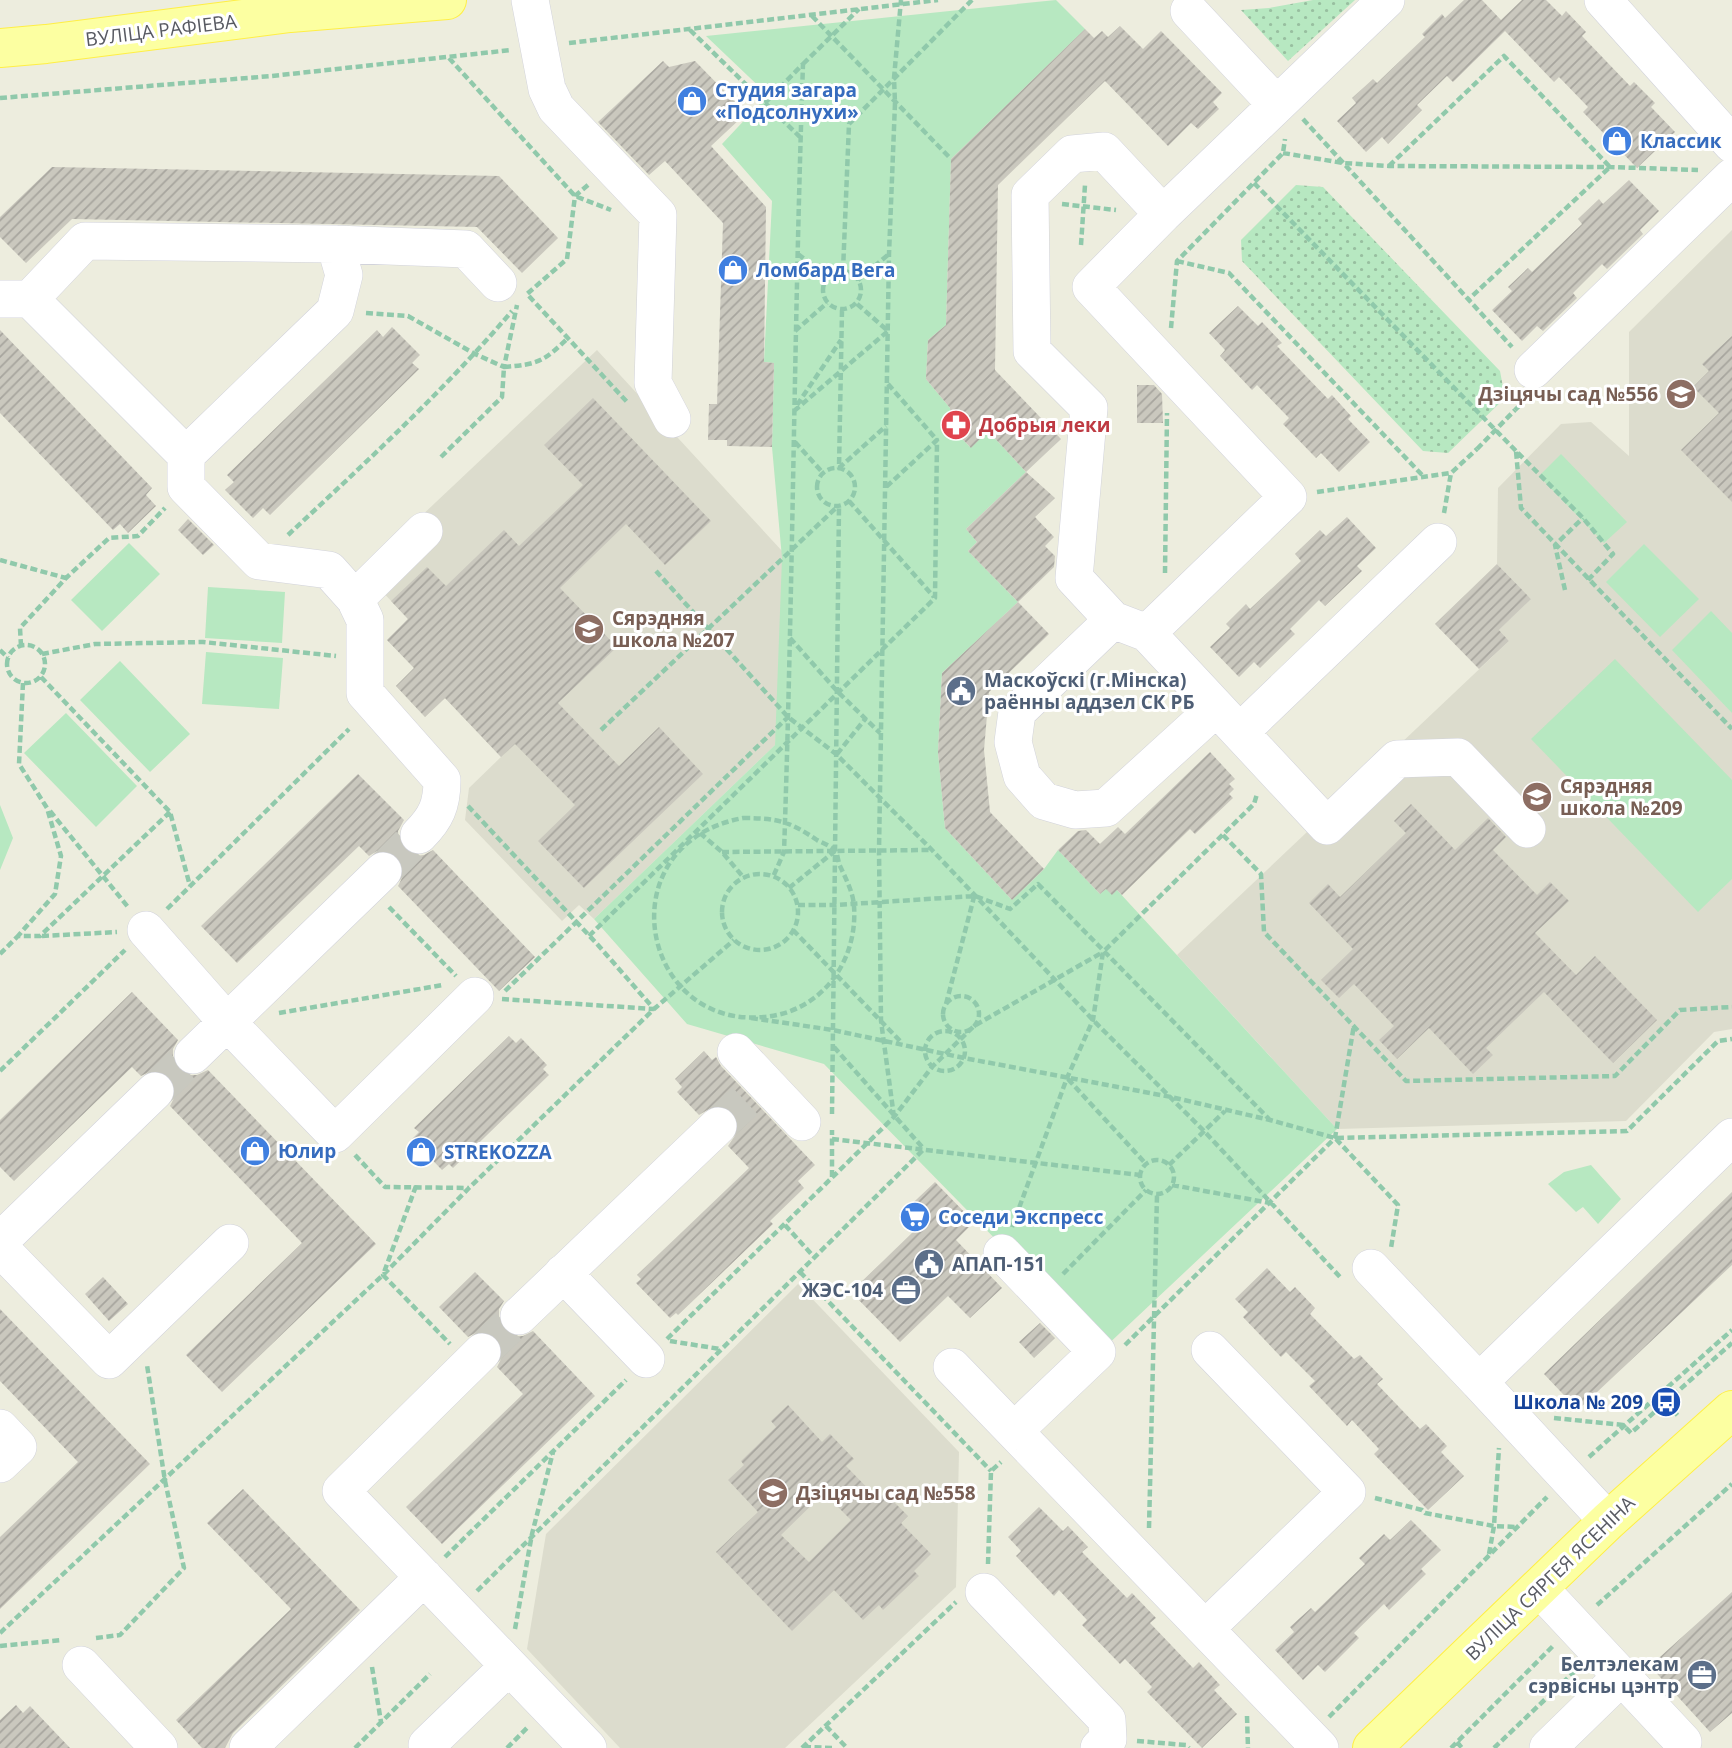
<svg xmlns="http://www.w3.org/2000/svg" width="1732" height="1748" font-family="'Open Sans',sans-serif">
  <defs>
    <pattern id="grass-dots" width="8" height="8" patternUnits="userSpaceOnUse" patternTransform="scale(1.75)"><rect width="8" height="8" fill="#b7e8c1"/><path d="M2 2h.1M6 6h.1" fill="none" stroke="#98bfa0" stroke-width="1.8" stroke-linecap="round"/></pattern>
    <pattern id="building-hatch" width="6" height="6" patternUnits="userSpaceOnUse" patternTransform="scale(1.75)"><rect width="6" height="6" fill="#cac8be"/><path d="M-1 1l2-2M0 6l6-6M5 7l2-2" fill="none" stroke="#a7a59e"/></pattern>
  </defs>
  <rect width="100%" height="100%" fill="#ededde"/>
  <path fill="#dcdccd" d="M1732,230V1029L1714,1032L1626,1121L1337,1129L1177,955L1509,641L1499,630L1531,599L1497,564L1498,488L1561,424L1591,422L1629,456V332Z
    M597,350L783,552L779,704L775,745L594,919L579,905L562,921L465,820L469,788L501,757L445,698L425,717L396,686L414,668L387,640L408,619L363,571Z
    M798,1284L959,1452L956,1587L785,1748H620L527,1649L546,1534Z"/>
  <path fill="url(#grass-dots)" d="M1313,0H1355L1288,61L1241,10L1269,8Z
    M1296,185L1323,187L1500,371L1505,398L1448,453L1423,451L1242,261L1241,240Z"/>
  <path fill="#b7e8c1" d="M1056,0L1085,29L951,159L946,325L928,340L926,379L950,408V426L970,447L988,431L1026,472L966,529L977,542L968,551L1018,602L942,673L938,752L945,828L1012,900L1044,869L1058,850L1100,894L1106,889L1117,890L1337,1129L1103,1349L824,1064L687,1024L594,919L775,745L782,558L772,447L774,363L764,362L772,201L722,144L768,95L706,36Z
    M1561,454L1627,522L1604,543L1539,476Z
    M129,543L160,574L102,631L71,600Z
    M1644,544L1699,599L1660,637L1606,582Z
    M208,587L285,592L282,643L205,638Z
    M1711,611L1732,633V713L1672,650Z
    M206,652L283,658L279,709L202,704Z
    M1615,659L1732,780V879L1698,912L1531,739Z
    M120,661L190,734L150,772L80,700Z
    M66,713L137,786L96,827L24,753Z
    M0,805L13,838L0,870Z
    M1591,1165L1621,1199L1598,1224L1583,1207L1576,1212L1548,1184L1564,1172Z"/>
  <path fill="url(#building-hatch)" fill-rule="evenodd" d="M1464,0H1482L1501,20L1522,0H1546L1562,16L1566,11L1586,32L1582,36L1630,86L1634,82L1655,103L1651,107L1675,132L1637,168L1583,112L1588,107L1559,77L1554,82L1505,31L1453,82L1447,76L1417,105L1422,110L1388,144L1382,137L1366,152L1337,121L1356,103L1352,98L1373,79L1377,83L1425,37L1422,34L1442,14L1445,18Z
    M1120,26L1143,49L1161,31L1222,93L1213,102L1219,109L1198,129L1191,123L1168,146L1105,81L998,185L995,370L1061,439L1026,472L988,431L971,448L950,426V408L926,379L928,340L946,325L951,159L1085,29L1094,38L1102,31L1108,37Z
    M663,61L669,67L695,61L739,106L741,118L711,146L766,207L764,362L774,363L772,447L727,446V440H708L709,404H717L723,223L665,161L649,175L598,122Z
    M52,167L499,176L558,238L522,273L477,227L72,219L26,263L0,237V217Z
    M1629,180L1659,211L1640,230L1643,234L1607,269L1602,264L1573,293L1577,298L1543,331L1537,326L1522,341L1492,310L1512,291L1508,287L1528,268L1532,272L1582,224L1578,219L1599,199L1603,204Z
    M1238,306L1258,326L1262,322L1282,343L1277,346L1328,399L1332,395L1351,416L1348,419L1370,442L1339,472L1321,453L1316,458L1283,424L1289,418L1257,385L1252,390L1220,356L1225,350L1209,333Z
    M392,327L420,355L412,363L419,369L270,515L263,508L253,518L225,490L234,482L227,475L377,330L383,337Z
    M0,330L152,488L146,495L156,506L128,533L120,524L113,530L0,413Z
    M1732,336V502L1681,450L1719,413L1693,387L1709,371L1702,364Z
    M1137,385H1154L1162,394L1163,423H1137Z
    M593,398L711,521L665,565L626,524L560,588L617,647L558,703L619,766L659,727L703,774L584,888L538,841L575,805L515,744L501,757L445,698L425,717L396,686L414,668L387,640L408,619L391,601L427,567L446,586L504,530L519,546L583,485L544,445Z
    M1026,472L1055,498L1035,517L1054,537L1045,546L1055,556L1054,567L1018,602L968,551L977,542L966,529Z
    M1347,517L1376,548L1357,566L1362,571L1325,606L1319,600L1290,629L1295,634L1260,668L1254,662L1239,677L1210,647L1230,628L1226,624L1246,604L1250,609L1301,561L1295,554L1320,530L1326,536Z
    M188,519L214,545L203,555L178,530Z
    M1497,564L1531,599L1499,630L1509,641L1479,669L1435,624Z
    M1018,602L1049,634L989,692L984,750L990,812L1044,869L1012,900L945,828L938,752L942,673Z
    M1210,752L1235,779L1229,784L1234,789L1229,794L1233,798L1195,834L1190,829L1122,895L1117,890L1112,895L1106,889L1100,894L1058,850L1078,831L1086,830L1100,844L1118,827L1125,834Z
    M358,774L404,820L398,831L399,842L404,850L415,856L424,855L433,850L535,957L499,991L398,886L403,876V865L398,856L388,851H377L369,856L359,846L237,963L201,926Z
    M1411,804L1455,850L1488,818L1506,837L1493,850L1537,895L1550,882L1569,901L1535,933L1576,975L1595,956L1657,1020L1613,1063L1544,992L1486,1048L1493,1055L1473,1074L1429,1028L1397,1059L1379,1040L1394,1026L1354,984L1339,998L1321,980L1353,949L1309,903L1328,884L1340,897L1406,833L1394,821Z
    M132,992L178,1040L173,1049V1059L178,1070L187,1075H197L208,1070L376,1244L222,1392L186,1355L302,1243L170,1106L175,1096V1087L170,1076L160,1071H151L141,1076L132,1067L14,1181L0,1167V1120Z
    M509,1036L516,1043L521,1038L547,1065L543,1069L549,1075L453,1168L449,1164L442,1170L412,1139L419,1132L414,1128Z
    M704,1051L712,1060L716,1057L721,1066L815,1165L798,1181L804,1188L770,1221L773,1224L678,1315L676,1313L670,1318L636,1283L641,1279L637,1275L749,1168L728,1146L738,1131V1122L734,1112L725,1106H714L699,1115L677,1092L682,1087L675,1079Z
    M935,1182L974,1222L956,1240L1002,1288L970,1318L948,1296L900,1342L851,1292L914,1231L899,1216Z
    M1732,1192V1265L1578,1410L1544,1374Z
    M1267,1268L1290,1292L1295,1287L1315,1308L1310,1314L1354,1359L1360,1355L1383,1379L1377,1384L1420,1429L1426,1424L1447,1446L1441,1452L1464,1476L1428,1510L1374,1454L1379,1449L1352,1420L1347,1426L1309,1386L1315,1381L1286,1352L1281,1357L1243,1317L1248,1312L1235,1299Z
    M475,1272L504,1301L499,1309V1320L504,1331L514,1336H523L533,1331L595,1396L442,1544L406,1507L523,1394L497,1367L502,1357V1347L497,1338L487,1332H477L468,1337L439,1307Z
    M103,1277L128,1304L109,1321L85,1294Z
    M0,1309L150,1464L0,1609V1537L78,1462L0,1381Z
    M1040,1323L1055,1338L1034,1358L1019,1342Z
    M788,1405L822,1442L830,1434L854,1459L846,1466L878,1499L885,1493L908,1516L901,1523L931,1554L914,1571L919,1576L883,1610L879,1605L863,1620L834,1590L792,1631L716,1552L758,1512L728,1480L744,1465L741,1461L776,1427L771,1421ZM824,1493L851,1520L809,1562L781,1535Z
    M243,1489L360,1610L233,1733L225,1748H202L176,1720L291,1609L207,1523Z
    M1039,1507L1063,1531L1068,1526L1088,1547L1082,1552L1127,1598L1132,1593L1156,1618L1150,1623L1193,1668L1199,1662L1220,1685L1214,1690L1237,1714L1202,1748L1147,1692L1152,1687L1125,1659L1120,1664L1082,1625L1087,1620L1059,1590L1054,1596L1016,1556L1021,1551L1008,1537Z
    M1411,1520L1441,1550L1421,1569L1426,1574L1389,1610L1384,1604L1354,1633L1359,1638L1325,1672L1318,1665L1303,1680L1275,1650L1294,1632L1290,1627L1311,1608L1315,1612L1365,1564L1359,1558L1384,1534L1390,1540Z
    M1732,1592V1713L1710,1732L1650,1666Z
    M16,1705L23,1713L30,1706L70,1748H0V1720Z"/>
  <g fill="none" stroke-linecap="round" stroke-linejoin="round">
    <path stroke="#c8c8bf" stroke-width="37" stroke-dasharray="37 18" stroke-linecap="butt" d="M383,871L419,835
      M155,1091L193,1055
      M718,1126L750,1096
      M482,1352L519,1316"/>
    <g stroke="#d2d3db" stroke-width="38">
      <path id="minor" d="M530,0L547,89L556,108L658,215L653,383L672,419
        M1603,0L1732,144
        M1189,11L1276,104
        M1163,214L1104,151L1072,154L1030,195L1032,351L1089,408L1074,578L1113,620L1147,633L1327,826L1397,759L1458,757L1527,829
        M335,244L344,275L335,311L186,455V487L259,561L329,570L355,599L365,620V693L442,780C442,805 436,818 419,835
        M0,299H30L85,241L335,244L466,249L498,283
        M30,299L186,455
        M1533,370L1732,177
        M355,599L424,531
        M1113,620L1017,712L1013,742L1022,776L1044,801L1075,810L1106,808L1216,708
        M1147,633L1288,497L1091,287L1163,214L1386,0
        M1240,732L1438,542
        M146,930L227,1022L335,1134L475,996
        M736,1052L802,1122
        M193,1055L383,871
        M0,1241L155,1091
        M0,1248L109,1360L230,1243
        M1002,1253L1097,1352L1014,1431
        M1371,1268L1479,1382
        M563,1273L646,1359
        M519,1316L718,1126
        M482,1352L341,1491L588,1748
        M952,1367L1320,1748
        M0,1428L18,1447L0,1464
        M1608,1521L1479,1382L1732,1137
        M1539,1588L1683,1742
        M984,1592L1107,1720L1108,1739L1099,1748
        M1205,1629L1347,1492L1210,1350
        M81,1665L159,1748
        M427,1745L509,1666
        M248,1748L424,1577
        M1548,1748L1621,1677"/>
    </g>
    <g stroke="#ffef45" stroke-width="40">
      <path id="major" d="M0,48L46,44L290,13L447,0
        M1372,1748L1608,1521L1732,1410"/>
    </g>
    <path stroke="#90c9ab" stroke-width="4.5" stroke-dasharray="7 3.5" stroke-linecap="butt" d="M812,16L951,159
      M690,30L801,138
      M569,43L938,0
      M449,58L575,196L611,210
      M803,64L859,9
      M0,98L272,76L511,50
      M765,103L803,64C794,327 793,589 784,852L773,877
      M1303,119L1512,347
      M1283,153L1343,163L1389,166L1610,167L1698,170
      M1389,166L1504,56L1610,167L1468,300
      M1254,183L1516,451
      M588,185L575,196L567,259L527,294L628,403
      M1062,204L1116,210
      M1081,245L1085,185
      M798,254L828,278
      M1177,261L1229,273L1424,477
      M843,271L849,124L972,0
      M823 290a19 19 0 1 1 38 0a19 19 0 1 1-38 0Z
      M858,280L889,254
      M842,310L839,468L886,426
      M366,313L408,316L475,354L504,367L517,305
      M1171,328L1177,261L1283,153L1285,139
      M795,331L827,303
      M888,384L937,440
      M797,405L841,340
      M1515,410L1527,398
      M794,411L888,331L856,303
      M795,442L823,473
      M441,457L502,397L504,367C539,364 543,362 568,338
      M817 487a19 19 0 1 1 38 0a19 19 0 1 1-38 0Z
      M1317,492L1451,473
      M849,501L934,597
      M1444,513L1451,473L1477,449
      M288,535C365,463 443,392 512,311
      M0,560L66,578
      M656,571L788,717L836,754L932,850L1093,1020L1204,1131L1341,1278
      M1165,573L1167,413
      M1588,580L1613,554L1583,518L1516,451L1521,508L1732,729
      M1565,590L1555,545L1583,518
      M790,638L837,691L880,733
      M7 664a19 19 0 1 1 38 0a19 19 0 1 1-38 0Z
      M21,646L20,628L66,578L109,538L138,536L165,508
      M0,650L8,658
      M42,654L95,644L203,642L336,656
      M41,677L170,812L190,886
      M23,683L19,764L47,808L61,856L55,894L18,936H40L170,812
      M601,730L838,506
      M837,754L866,718
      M468,806L598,945L654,1009
      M50,811L128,907
      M743,818C777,818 789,821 817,840C822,843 832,846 835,851C838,854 838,862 840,866C846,879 853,892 854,906C858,962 821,1012 764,1017C640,1029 605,844 743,818Z
      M700,833L722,852L744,878
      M1223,835L1261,874L1264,932L1406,1081L1615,1076L1680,1010L1732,1007
      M722,852L931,850
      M722 912a38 38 0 1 1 76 0a38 38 0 1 1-76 0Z
      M789,888L835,851
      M798,905H835L975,896L1010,909L1038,884L1269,1119
      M389,907L456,976
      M167,909L349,729
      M793,930L902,1043
      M42,936L117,932
      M589,936L935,598L937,440L885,488
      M0,954L18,936
      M505,991L788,717
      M943 1014a18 18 0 1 1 36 0a18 18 0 1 1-36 0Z
      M502,999L654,1009
      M946,1004L974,897
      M279,1013L443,985
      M751,1018L833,1030L964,1058L1171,1097L1270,1120L1335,1138L1627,1131L1718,1041L1732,1039
      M925 1051a20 20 0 1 1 40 0a20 20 0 1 1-40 0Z
      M834,1047L923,1148
      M0,1071L125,950
      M1068,1079L1146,1164
      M832,1114L839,506
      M894,1117L881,1021L879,850L889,254L895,103L894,78L901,0
      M832,1139L1140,1175
      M1336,1139L1398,1205L1391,1248
      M355,1155L385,1187L469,1188
      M1140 1177a17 17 0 1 1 34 0a17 17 0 1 1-34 0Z
      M1169,1165L1225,1111
      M832,1177V1130
      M1172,1185L1270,1203
      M416,1186L383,1275L450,1344
      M785,1225L814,1257
      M1012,1227L1067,1078L1093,1020L1103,952L1254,804L1257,794
      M800,1272L991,1471
      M1063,1274L1146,1190
      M667,1339L894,1117L932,1067L974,1026L1103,952
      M670,1341L720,1349
      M1125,1345L1335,1138L1354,1025
      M1666,1402L1679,1417
      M1554,1418L1623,1425L1631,1433L1732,1343
      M1589,1457L1732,1330
      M1375,1498L1422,1510L1425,1513L1494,1526L1516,1527
      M1149,1528L1157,1195
      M1489,1554L1494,1526L1499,1448
      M445,1557L626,1380
      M988,1564L991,1471L1001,1462
      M477,1591L924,1149
      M1597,1605L1732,1484
      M515,1629L532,1534L553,1452
      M0,1633L383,1275L469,1188L654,1009L734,940
      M96,1638L120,1635L184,1568L165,1481L147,1365
      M0,1646L62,1640
      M372,1667L381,1722
      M1247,1716L1248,1748
      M1329,1717L1547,1497
      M826,1726L847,1748
      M1137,1741L1186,1745L1189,1748
      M1457,1742L1462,1748
      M804,1747L833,1748
      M355,1748L430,1674
      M507,1748L528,1727
      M802,1748L956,1602
      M1451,1748L1554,1645
      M1494,1748L1576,1670"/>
    <use href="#minor" stroke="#fff" stroke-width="37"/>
    <use href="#major" stroke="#fcffa1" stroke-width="38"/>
    <path stroke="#90c9ab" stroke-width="4.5" stroke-dasharray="7 3.5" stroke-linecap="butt" d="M1477,449L1515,410"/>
  </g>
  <defs>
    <g id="shop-disc" transform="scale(1.575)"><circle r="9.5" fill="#3f7fe0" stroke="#fff"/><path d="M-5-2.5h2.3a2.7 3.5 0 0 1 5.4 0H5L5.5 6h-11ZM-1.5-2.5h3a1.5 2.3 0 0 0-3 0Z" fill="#fff"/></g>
    <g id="school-disc" transform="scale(1.575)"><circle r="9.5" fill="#8d6e63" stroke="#fff"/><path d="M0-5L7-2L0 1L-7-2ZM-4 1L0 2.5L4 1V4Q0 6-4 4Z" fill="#fff"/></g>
    <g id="pharmacy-disc" transform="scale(1.575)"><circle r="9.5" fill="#e0444e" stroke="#fff"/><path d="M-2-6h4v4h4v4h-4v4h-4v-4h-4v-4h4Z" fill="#fff"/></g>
    <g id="civic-disc" transform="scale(1.575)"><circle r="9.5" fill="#5c6f8a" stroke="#fff"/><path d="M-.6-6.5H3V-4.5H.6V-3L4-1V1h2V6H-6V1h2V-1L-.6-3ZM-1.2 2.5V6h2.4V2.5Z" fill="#fff"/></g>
    <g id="supermarket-disc" transform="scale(1.575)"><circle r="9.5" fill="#3f7fe0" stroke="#fff"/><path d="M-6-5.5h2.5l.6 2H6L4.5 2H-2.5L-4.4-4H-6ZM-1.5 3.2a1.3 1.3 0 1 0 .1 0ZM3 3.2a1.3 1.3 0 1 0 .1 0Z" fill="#fff"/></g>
    <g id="office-disc" transform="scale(1.575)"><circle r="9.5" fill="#5c6f8a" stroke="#fff"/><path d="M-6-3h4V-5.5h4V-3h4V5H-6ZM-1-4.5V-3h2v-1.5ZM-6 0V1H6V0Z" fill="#fff"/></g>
    <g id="bus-disc" transform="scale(1.575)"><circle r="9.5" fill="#1a4fb4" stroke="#fff"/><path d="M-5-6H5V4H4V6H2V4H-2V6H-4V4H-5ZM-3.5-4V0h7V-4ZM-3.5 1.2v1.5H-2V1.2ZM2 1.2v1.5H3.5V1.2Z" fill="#fff"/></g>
  </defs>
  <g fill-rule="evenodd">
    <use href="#shop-disc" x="692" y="101"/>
    <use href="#shop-disc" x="1617" y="141"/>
    <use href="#shop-disc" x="733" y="270"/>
    <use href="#school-disc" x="1681" y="394"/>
    <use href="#pharmacy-disc" x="956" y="425"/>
    <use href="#school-disc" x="589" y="629"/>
    <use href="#civic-disc" x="961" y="691"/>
    <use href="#school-disc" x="1537" y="797"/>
    <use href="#shop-disc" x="255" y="1151"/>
    <use href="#shop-disc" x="421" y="1152"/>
    <use href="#supermarket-disc" x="915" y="1217"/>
    <use href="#civic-disc" x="929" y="1264"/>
    <use href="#office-disc" x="906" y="1290"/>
    <use href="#bus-disc" x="1666" y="1402"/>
    <use href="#school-disc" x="773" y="1493"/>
    <use href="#office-disc" x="1702" y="1675"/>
  </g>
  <g text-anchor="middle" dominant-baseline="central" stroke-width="6" stroke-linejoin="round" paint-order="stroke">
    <g font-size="19" fill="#585a62" stroke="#fff">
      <text transform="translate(161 30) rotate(-7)">ВУЛІЦА РАФІЕВА</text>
      <text transform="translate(1550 1578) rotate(-44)">ВУЛІЦА СЯРГЕЯ ЯСЕНІНА</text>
    </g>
    <g font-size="19" font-weight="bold" fill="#366cbe" stroke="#fff" text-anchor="start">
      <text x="715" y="90">Студия загара<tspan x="715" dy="22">«Подсолнухи»</tspan></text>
      <text x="1640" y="141">Классик</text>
      <text x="756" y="270">Ломбард Вега</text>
      <text x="278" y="1151">Юлир</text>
      <text x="444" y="1152">STREKOZZA</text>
      <text x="938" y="1217">Соседи Экспресс</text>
    </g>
    <g font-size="19" font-weight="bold" fill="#785e54" stroke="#fff" text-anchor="start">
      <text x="1658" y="394" text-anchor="end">Дзіцячы сад №556</text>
      <text x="612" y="618">Сярэдняя<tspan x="612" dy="22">школа №207</tspan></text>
      <text x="1560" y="786">Сярэдняя<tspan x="1560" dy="22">школа №209</tspan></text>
      <text x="796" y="1493">Дзіцячы сад №558</text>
    </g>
    <g font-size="19" font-weight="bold" fill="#be3a42" stroke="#fff" text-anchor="start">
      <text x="979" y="425">Добрыя леки</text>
    </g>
    <g font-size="19" font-weight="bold" fill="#4e5e75" stroke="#fff" text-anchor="start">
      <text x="984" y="680">Маскоўскі (г.Мінска)<tspan x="984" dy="22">раённы аддзел СК РБ</tspan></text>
      <text x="952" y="1264">АПАП-151</text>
      <text x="883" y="1290" text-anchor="end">ЖЭС-104</text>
      <text x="1679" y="1664" text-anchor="end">Белтэлекам<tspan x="1679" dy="22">сэрвісны цэнтр</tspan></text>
    </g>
    <g font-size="19" font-weight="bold" fill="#164399" stroke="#fff" text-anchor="end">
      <text x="1643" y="1402">Школа № 209</text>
    </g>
  </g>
</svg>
